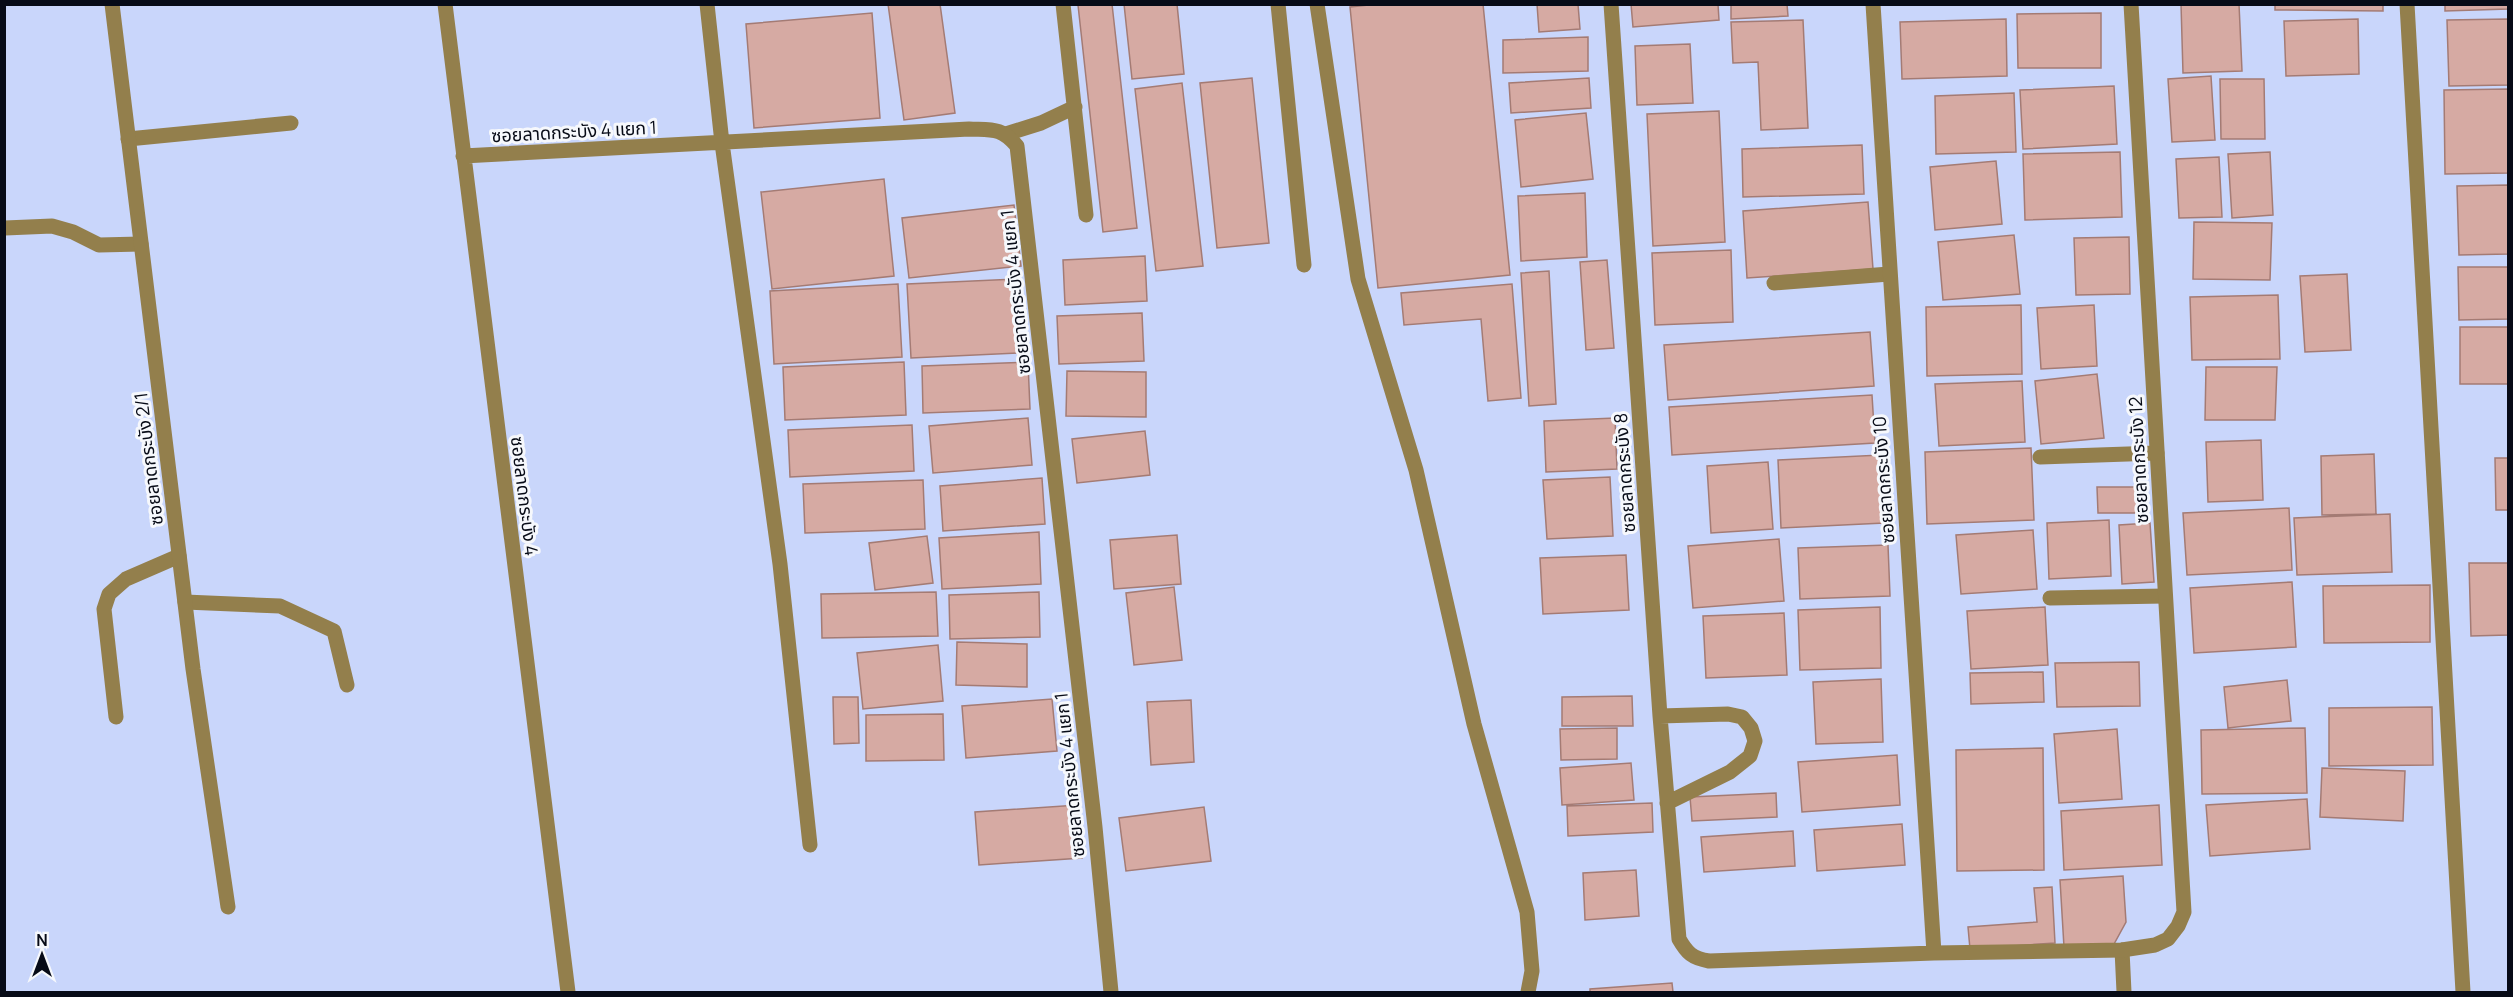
<svg xmlns="http://www.w3.org/2000/svg" width="2513" height="997" font-family="Manrope,'Noto Sans Thai',sans-serif">
  <rect width="100%" height="100%" fill="#c9d6fb"/>
  <path fill="#d6aaa3" stroke="#a47b74" stroke-width="1.5" d="M888,4H940L955,113L904,120Z
    M1112,4L1137,228L1103,232L1078,5Z
    M1124,4H1177L1184,74L1132,79Z
    M1378,4H1483L1510,275L1378,288L1350,7Z
    M1537,4H1578L1580,29L1539,32Z
    M1631,4H1718L1719,20L1633,27Z
    M1731,4H1787L1788,16L1731,19Z
    M2181,4H2239L2242,71L2183,73Z
    M2275,4H2383V11L2275,10Z
    M2445,4H2508V9L2445,11Z
    M872,13L880,118L754,128L746,24Z
    M2101,13V68H2018L2017,14Z
    M2006,19L2007,76L1902,79L1900,22Z
    M2358,19L2359,74L2286,76L2284,21Z
    M2508,19V85L2449,86L2447,20Z
    M1803,20L1808,128L1761,130L1758,62L1733,63L1731,22Z
    M1588,37V71L1503,73V40Z
    M1690,44L1693,103L1637,105L1635,46Z
    M2211,76L2215,140L2172,142L2168,79Z
    M1252,78L1269,243L1217,248L1200,83Z
    M1589,78L1591,108L1511,113L1509,83Z
    M2220,79H2264L2265,139H2221Z
    M1182,83L1203,266L1156,271L1135,89Z
    M2114,86L2117,144L2023,149L2020,90Z
    M2508,89V173L2445,174L2444,90Z
    M2014,93L2016,152L1936,154L1935,96Z
    M1719,111L1725,242L1653,246L1647,114Z
    M1586,113L1593,179L1521,187L1515,120Z
    M1862,145L1864,194L1743,197L1742,149Z
    M2120,152L2122,217L2025,220L2023,154Z
    M2270,152L2273,215L2232,218L2228,154Z
    M2219,157L2222,217L2179,218L2176,159Z
    M1996,161L2002,224L1935,230L1930,167Z
    M884,179L894,276L772,289L761,192Z
    M2508,185V254L2459,255L2457,186Z
    M1585,193L1587,257L1521,261L1518,196Z
    M1868,202L1873,269L1747,278L1743,211Z
    M1014,205L1021,266L909,278L902,218Z
    M2194,222L2272,223L2270,280L2193,279Z
    M2014,235L2020,294L1943,300L1938,242Z
    M2129,237L2130,294L2076,295L2074,238Z
    M1731,250L1733,322L1655,325L1652,253Z
    M1145,256L1147,301L1065,305L1063,260Z
    M1607,260L1614,348L1586,350L1580,262Z
    M2458,267H2508V319L2459,320Z
    M1549,271L1556,404L1529,406L1521,273Z
    M2347,274L2351,350L2305,352L2300,276Z
    M1016,279L1019,353L911,358L907,284Z
    M898,284L902,357L774,364L770,291Z
    M1512,284L1521,398L1488,401L1481,319L1404,325L1401,293Z
    M2278,295L2280,359L2192,360L2190,297Z
    M2021,305L2022,374L1927,376L1926,307Z
    M2094,305L2097,366L2041,369L2037,308Z
    M1142,313L1144,361L1059,364L1057,316Z
    M2460,327H2508V384H2460Z
    M1870,332L1874,386L1668,400L1664,345Z
    M904,362L906,415L785,420L783,367Z
    M1028,362L1030,409L923,413L922,366Z
    M2206,367H2277L2275,420H2205Z
    M1067,371L1146,372V417L1066,416Z
    M2097,374L2104,438L2041,444L2035,381Z
    M2022,381L2025,442L1939,446L1935,384Z
    M1872,395L1875,443L1672,455L1669,407Z
    M1028,418L1032,465L933,473L929,426Z
    M1615,418L1617,469L1546,472L1544,421Z
    M912,425L914,471L790,477L788,430Z
    M1145,431L1150,475L1077,483L1072,439Z
    M2261,440L2263,500L2208,502L2206,442Z
    M2031,448L2034,520L1927,524L1925,452Z
    M2374,454L2376,514L2322,515L2321,456Z
    M1881,455L1884,523L1781,528L1778,460Z
    M2495,458H2508V510H2496Z
    M1768,462L1773,529L1711,533L1707,466Z
    M1610,477L1613,536L1547,539L1543,480Z
    M1042,478L1045,524L943,531L940,486Z
    M923,480L925,529L805,533L803,484Z
    M2097,487H2146V513H2098Z
    M2289,508L2292,570L2187,575L2183,513Z
    M2390,514L2392,572L2297,575L2294,518Z
    M2109,520L2111,576L2049,579L2047,523Z
    M2150,523L2154,582L2122,584L2119,525Z
    M2033,530L2037,589L1961,594L1956,535Z
    M1039,532L1041,584L942,589L939,538Z
    M1177,535L1181,584L1114,589L1110,540Z
    M927,536L933,583L875,590L869,543Z
    M1779,539L1784,601L1693,608L1688,546Z
    M1888,545L1890,596L1800,599L1798,548Z
    M1626,555L1629,610L1543,614L1540,558Z
    M2469,563H2508V635L2471,636Z
    M2292,582L2296,647L2194,653L2190,588Z
    M2430,585V642L2324,643L2323,586Z
    M1174,587L1182,660L1134,665L1126,593Z
    M936,592L938,636L822,638L821,594Z
    M1039,592L1040,637L950,639L949,595Z
    M1880,607L1881,668L1800,670L1798,610Z
    M2045,607L2048,665L1971,669L1967,611Z
    M1784,613L1787,675L1706,678L1703,616Z
    M957,642L1027,644V687L956,685Z
    M938,645L943,701L863,709L857,653Z
    M2139,662L2140,706L2057,707L2055,663Z
    M2043,672L2044,702L1971,704L1970,673Z
    M1881,679L1883,742L1816,744L1813,682Z
    M2287,680L2291,721L2228,728L2224,687Z
    M1632,696L1633,726H1562V697Z
    M833,697H858L859,743L834,744Z
    M1052,699L1057,751L966,758L962,706Z
    M1191,700L1194,762L1151,765L1147,702Z
    M2432,707L2433,765L2329,766V708Z
    M943,714L944,760L866,761V715Z
    M1617,728V759L1561,760L1560,729Z
    M2305,728L2307,793L2202,794L2201,730Z
    M2117,729L2122,799L2059,803L2054,734Z
    M2043,748L2044,870L1957,871L1956,750Z
    M1897,755L1900,805L1802,812L1798,762Z
    M1631,763L1634,800L1562,805L1560,768Z
    M2322,768L2405,771L2403,821L2320,817Z
    M1776,793L1777,817L1692,821L1690,797Z
    M2307,799L2310,849L2210,856L2206,805Z
    M1652,803L1653,832L1568,836L1567,806Z
    M1078,805L1082,858L979,865L975,812Z
    M2159,805L2162,865L2064,870L2061,811Z
    M1204,807L1211,861L1126,871L1119,818Z
    M1902,824L1905,865L1817,871L1814,830Z
    M1793,831L1795,866L1704,872L1701,837Z
    M1636,870L1639,916L1585,920L1583,873Z
    M2123,876L2126,922L2114,944L2064,947L2060,880Z
    M2052,887L2055,943L1970,949L1968,927L2037,922L2034,888Z
    M1672,983L1673,992H1590V989Z"/>
  <g fill="none" stroke-linecap="round" stroke-linejoin="round">
    <path stroke="#937f4c" stroke-width="15" d="M1063,4L1086,215
      M1278,4L1304,265
      M1317,4L1358,279L1416,470L1474,724L1527,912L1532,971L1528,992
      M1006,134L1041,123L1075,107
      M128,139L291,123
      M5,228L52,226L73,232L99,245L141,244
      M1774,283L1889,274
      M2040,457L2157,453
      M2050,598L2165,596
      M185,602L280,606L334,631L347,685
      M116,717L104,609L109,594L126,579L179,556
      M2122,950L2124,992"/>
    <path stroke="#937f4c" stroke-width="15" d="M112,4L193,669L228,907
      M445,4L568,992
      M707,4L722,143L780,564L810,845
      M1611,4L1660,716L1679,939C1687,953 1692,958 1709,961L1934,953L2122,950L2155,945L2168,939L2178,926L2184,912L2131,4
      M1873,4L1934,953
      M2407,4L2463,992
      M463,156L969,129C992,130 1001,127 1017,146L1095,827L1111,992
      M1660,716L1728,714L1742,717L1751,728L1755,741L1750,756L1730,772L1667,803"/>
  </g>
  <g text-anchor="middle" dominant-baseline="central" stroke-width="6" stroke-linejoin="round" paint-order="stroke">
    <g font-size="18" fill="#070b17" stroke="#f6f8fc">
      <text transform="translate(574 131) rotate(-3)">ซอยลาดกระบัง 4 แยก 1</text>
      <text transform="translate(1015 292) rotate(-96)">ซอยลาดกระบัง 4 แยก 1</text>
      <text transform="translate(148 459) rotate(-97)">ซอยลาดกระบัง 2/1</text>
      <text transform="translate(2138 460) rotate(-93)">ซอยลาดกระบัง 12</text>
      <text transform="translate(1624 473) rotate(-94)">ซอยลาดกระบัง 8</text>
      <text transform="translate(1883 480) rotate(-94)">ซอยลาดกระบัง 10</text>
      <text transform="translate(525 496) rotate(83)">ซอยลาดกระบัง 4</text>
      <text transform="translate(1069 775) rotate(-96)">ซอยลาดกระบัง 4 แยก 1</text>
    </g>
  </g>
  <rect width="2513" height="997" fill="none" stroke="#070b17" stroke-width="12"/>
  <g transform="translate(42 955)" stroke="#f6f8fc" stroke-width="4.5" paint-order="stroke">
  <path d="M0-4.5L10 22L0 15L-10 22Z" fill="#070b17"/>
  <text y="-9" font-size="16" font-weight="bold" text-anchor="middle" fill="#070b17">N</text>
  </g>
</svg>
